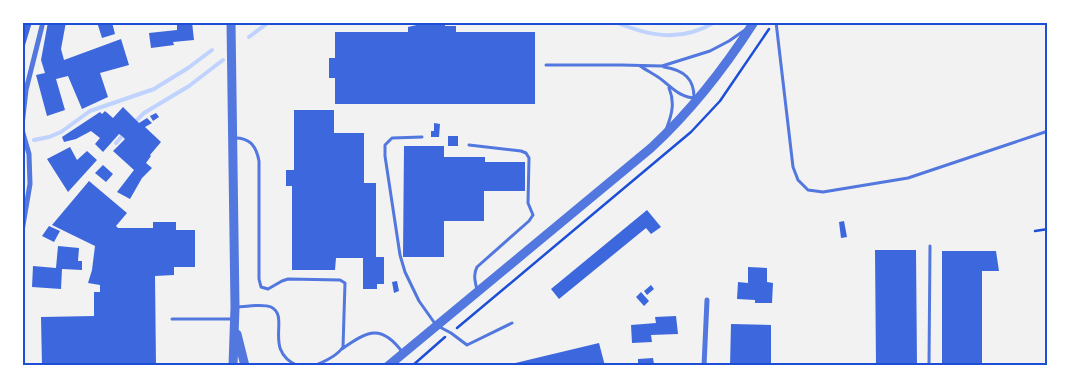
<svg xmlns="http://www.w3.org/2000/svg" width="1070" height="388" font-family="Poppins,sans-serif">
  <rect width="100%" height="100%" fill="#f2f2f2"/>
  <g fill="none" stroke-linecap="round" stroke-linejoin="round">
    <path stroke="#bfd3fe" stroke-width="4" d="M615,22C650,36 680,43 715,22
      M249,37L269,22
      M137,120L144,113L189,86L223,60
      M34,140L49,137L61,132L90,111L154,89L188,68L212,50
      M116,143L122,136"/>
  </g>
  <path fill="#3d67dc" d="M22,22H32L23,52H22Z
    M48,22H66L61,49L64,60L121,39L129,65L100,73L108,97L82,109L68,76L56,79L65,110L47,116L36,75L45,73L41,60Z
    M97,22H112L115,34L102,38Z
    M177,22H192L194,40L173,42L174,45L151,48L149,33L177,30Z
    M430,22H445V26H456V32H535V104H335V78H329V58H335V32H408V27Z
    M123,107L139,123L147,118L152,123L145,127L161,142L150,155L151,156L146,163L152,168L142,178L130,199L117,192L134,170L113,151L125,139L122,136L119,134L103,152L95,144L100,138L91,131L76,139L64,142L62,137L100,112L102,114L105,111L113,118Z
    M294,110H334V133H364V183H376V257H384V284H377V289H363V258H336L335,270H292V186H286V170H294Z
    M156,113L159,117L153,121L150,116Z
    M434,123L440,124L439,137H431V131H434Z
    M448,136H458V146H448Z
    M404,146H444V157H485V162H525V191H484V221H444V257H403Z
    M70,147L77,160L87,151L97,160L68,192L47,159Z
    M103,165L113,174L106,182L95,173Z
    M89,181L127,213L116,226L118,228H153V222H176V230H195V267H174V275L155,276L156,366H42L41,317L94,316V292H100V285L88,283L92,270L95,246L52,225Z
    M647,210L661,227L651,234L646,228L559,299L551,289Z
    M844,221L847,237L841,238L839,222Z
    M49,226L60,231L54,242L42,236Z
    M58,246L79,248L78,261H82V270L62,269L61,289L32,287L33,266L56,268Z
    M875,250H916L917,366H876Z
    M942,251H996L999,271H982V366H942Z
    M748,267L767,268V282L773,283L772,303H755V300L737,299L738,282L748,283Z
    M397,281L399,291L394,293L392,282Z
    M651,285L654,289L647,295L644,291Z
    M641,292L649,301L644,306L636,297Z
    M676,316L678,334L651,335L652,342L632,343L631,325L656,323L655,317Z
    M731,324L771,325V366H730Z
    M599,343L605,366H581V363L572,366H503Z
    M653,358L654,364H652V366H638V359Z"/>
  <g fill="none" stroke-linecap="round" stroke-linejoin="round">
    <path stroke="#1d4ed8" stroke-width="2.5" d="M1035,231L1048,229
      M457,328L691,132L720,101L769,29
      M412,366L445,337"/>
    <path stroke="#5277de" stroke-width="3" d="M776,22L793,167L798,180L808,190L823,192L908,178L1048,131
      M546,65H621L662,66L710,51L729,41L745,30
      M640,66C646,70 652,73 658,77C671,86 679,98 696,98
      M664,67C684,70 695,79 694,100
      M667,127C672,114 675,102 669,88
      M422,137L392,138L385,145V156L400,255L405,272L419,301L436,325L451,333L467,345L512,323
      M233,138C249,137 256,145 259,161V279L261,287L268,289L282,281L288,279L340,280L345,283L343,347C337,356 324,362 313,366
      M469,145L521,151L526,153L529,158L528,203L533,215L529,221L477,267C473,275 475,281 477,290
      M236,307C246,307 262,303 271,307C291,317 262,350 298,366
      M172,319H232
      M342,349C368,330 382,324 403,353
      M929,366L930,246"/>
    <path stroke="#5277de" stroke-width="5" d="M22,125L26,90L43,22
      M22,130L29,154L30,184L22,231
      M704,366L707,300"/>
    <path stroke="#5277de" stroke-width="9" d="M231,22L235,307L233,366
      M237,334L245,366
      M388,366L651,148C692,110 724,69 754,22"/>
  </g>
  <rect width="1070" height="388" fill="none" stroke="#ffffff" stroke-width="48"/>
  <rect x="24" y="24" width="1022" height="340" fill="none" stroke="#1d4ed8" stroke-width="2"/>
</svg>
